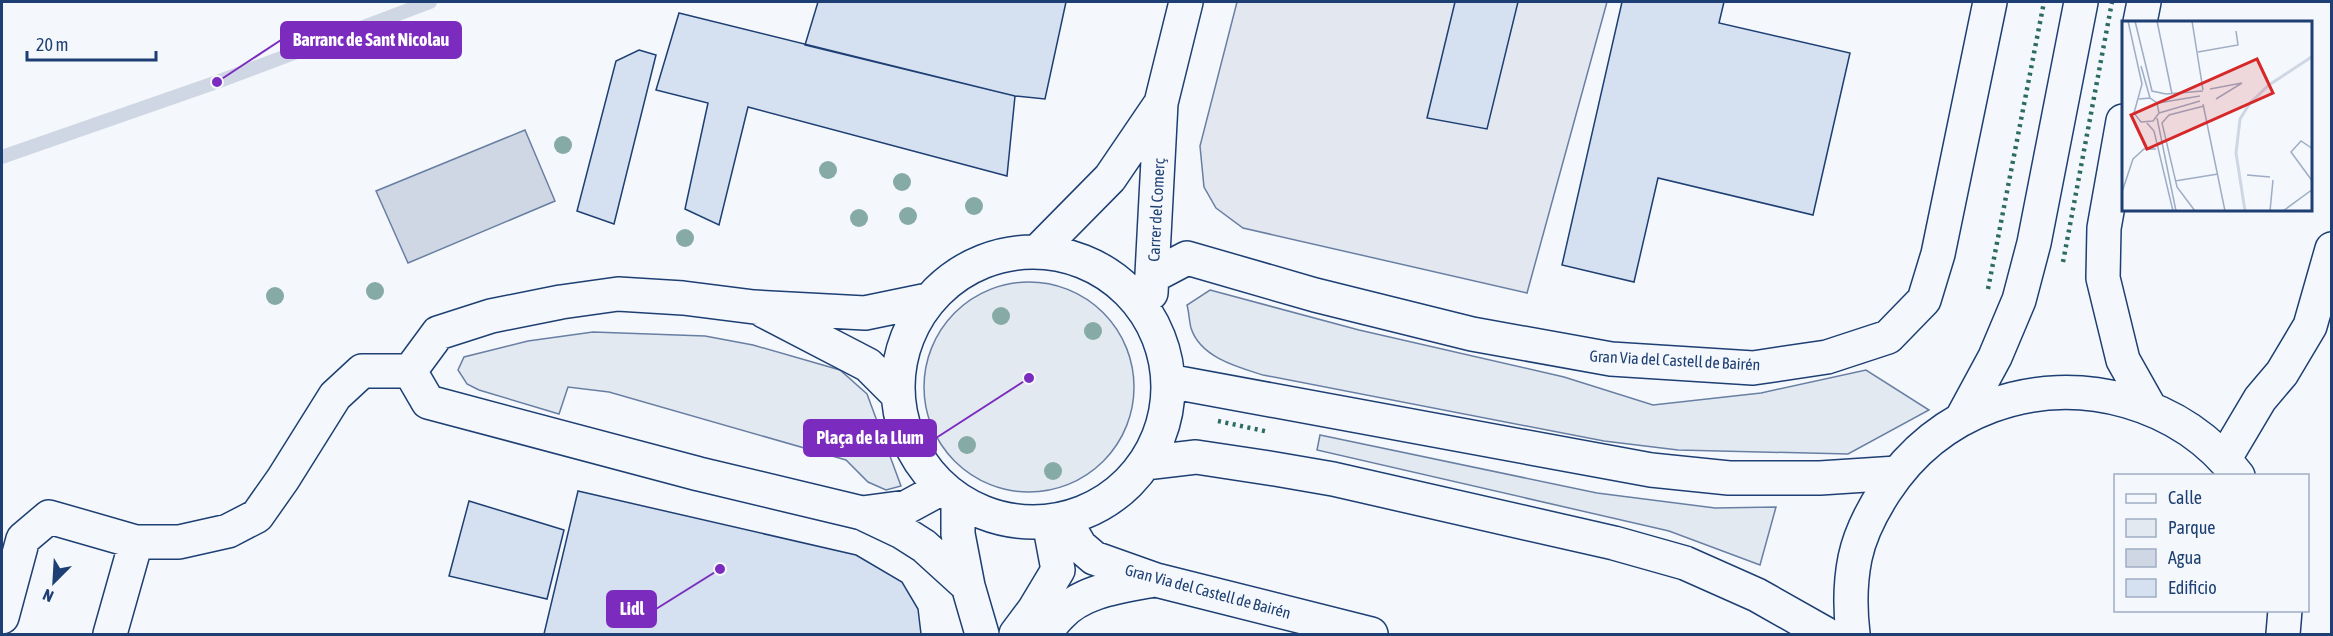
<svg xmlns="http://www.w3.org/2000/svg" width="2333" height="636" font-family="'Asap Condensed',sans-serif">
  <rect width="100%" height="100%" fill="#f4f7fb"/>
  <path fill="#e3e9f0" stroke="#687fa3" stroke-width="1.5" d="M924 387a105 105 0 1 1 210 0a105 105 0 1 1-210 0Z
    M1210,290L1359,330L1564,377L1653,405L1761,393L1866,370L1929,410L1848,454L1678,450L1604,441L1263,375C1237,367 1200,357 1191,328C1189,320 1189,312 1187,305Z
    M593,332L705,336L753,345L840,370L867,394L901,486L886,490L868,482L846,460L609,392L568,387L559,414L479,390L467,384L458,370L464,357L528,341Z
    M1320,435L1597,493L1715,508L1776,507L1760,565L1669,531L1317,450Z"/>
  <path fill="#e3e8f0" stroke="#687fa3" stroke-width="1.5" d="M1237,2H1607L1527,293L1243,228L1216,208L1204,187L1200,146Z"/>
  <path fill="#cfd7e4" stroke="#687fa3" stroke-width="1.5" d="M525,130L555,201L408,263L376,191Z"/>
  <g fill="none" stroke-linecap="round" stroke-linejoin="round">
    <path stroke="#cfd7e4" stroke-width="14" d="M2,157L217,82L430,2"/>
  </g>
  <path fill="#d5e0f0" stroke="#1d3f73" stroke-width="1.5" d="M818,2H1066L1045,99L1015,96L805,45Z
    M1455,2H1518L1487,129L1427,118Z
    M1622,2H1724L1719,23L1850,53L1813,215L1658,178L1634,282L1562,265Z
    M679,13L1015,96L1007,176L748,107L719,225L685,209L708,103L656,90Z
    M639,50L656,55L614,224L577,211L616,61Z
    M578,491L856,555L902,582L918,609L921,634H544Z
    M469,501L564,530L547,599L449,576Z"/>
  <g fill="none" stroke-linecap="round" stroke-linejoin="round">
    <g stroke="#1d3f73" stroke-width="36">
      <path id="minor" d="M1038,251L1110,178L1161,103
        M898 387a135 135 0 1 1 270 0a135 135 0 1 1-270 0Z
        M1153,276L1187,258L1315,295L1472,334L1611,359L1753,368L1827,357L1888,337L1924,300L1938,254L1990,2
        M1151,293L1161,103L1186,2
        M764,311L868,365L897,394
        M410,371L428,402L699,474L862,513L907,507L942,488
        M410,371L438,333L491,316L561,302L618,294L683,298L754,307L865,313L928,300
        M1168,381L1651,470L1729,478H1820L1897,473
        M2225,458L2260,399L2282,373L2310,326L2332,249
        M1145,463L1196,457L1275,469L1333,479L1614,543L1685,563L1757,595L1826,634
        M958,501V534L968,586L982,634
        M862,513L902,532L924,546L968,586
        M1064,519L1080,546L1094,558L1156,580L1371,634
        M2,617L23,539L49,517L136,542H179L228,531L257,516L283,479L335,396L362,371H410
        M110,634L136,542
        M1016,634L1034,610L1058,570L1049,522
        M1045,634C1049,628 1054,621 1059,616C1082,590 1123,586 1154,580"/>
    </g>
    <g stroke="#1d3f73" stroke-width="36">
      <path id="major" d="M2140,22L2144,2
        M2123,121L2104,228L2103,278L2123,360L2150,408
        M1962,418L1995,357L2019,300L2034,243L2081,2
        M1853,634C1850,609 1850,583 1855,558C1860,534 1872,511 1885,491C1938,410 2034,375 2127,401C2172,414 2210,439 2238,476
        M2283,634L2285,610"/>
    </g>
    <use href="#minor" stroke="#f4f7fb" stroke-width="33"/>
    <use href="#major" stroke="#f4f7fb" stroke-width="33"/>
    <path stroke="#2c6c60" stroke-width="4.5" stroke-dasharray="3 4.5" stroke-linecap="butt" d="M2063,262L2112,2
      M1988,289L2044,2
      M1218,421L1269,432"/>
  </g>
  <g fill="#86aba6">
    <circle cx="563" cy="145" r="9"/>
    <circle cx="828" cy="170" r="9"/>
    <circle cx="902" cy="182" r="9"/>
    <circle cx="974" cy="206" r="9"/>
    <circle cx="908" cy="216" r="9"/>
    <circle cx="859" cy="218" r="9"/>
    <circle cx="685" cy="238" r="9"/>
    <circle cx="375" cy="291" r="9"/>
    <circle cx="275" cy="296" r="9"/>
    <circle cx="1001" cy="316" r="9"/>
    <circle cx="1093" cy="331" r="9"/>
    <circle cx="967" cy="445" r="9"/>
    <circle cx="1053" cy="471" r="9"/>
  </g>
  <g text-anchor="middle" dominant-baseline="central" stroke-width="4.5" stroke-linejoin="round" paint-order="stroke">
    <g font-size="16" fill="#1d3f73" stroke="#f4f7fb">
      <text transform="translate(1156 210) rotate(-87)">Carrer del Comerç</text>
      <text transform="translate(1675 360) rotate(3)">Gran Via del Castell de Bairén</text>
      <text transform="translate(1208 591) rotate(15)">Gran Via del Castell de Bairén</text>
    </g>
  </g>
  <g transform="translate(2122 21)">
    <rect width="190" height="190" fill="#f4f7fb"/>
    <path fill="none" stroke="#cfd7e4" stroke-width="3" d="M123,190L114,132L118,98L128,82L147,64L191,35"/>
    <path fill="none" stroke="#9eadc5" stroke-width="1.5" d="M6,0L20,63L12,92L19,101L31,100L37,92L35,82L28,77L17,78M13,0L30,70L44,73L81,70M35,0L50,73M70,0L81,69M76,31L116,24L114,10M19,45L28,77M88,68L120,62M94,78L120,62M36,82L78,75M81,83L103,190M37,92L78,80M35,97L54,190M25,102L32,110L51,190M191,128L179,120L169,131L191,161M125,154L148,156M53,160L96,153M0,171L11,138L22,128H34M73,190L55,166L40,102L47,94L82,85M148,190L151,159M161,190L191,168"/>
    <path fill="#d62828" fill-opacity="0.15" stroke="#d62828" stroke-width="3" d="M135,38L151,72L25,128L9,94Z"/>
    <rect width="190" height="190" fill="none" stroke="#1d3f73" stroke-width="3"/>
  </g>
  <path fill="none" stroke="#7b2cbf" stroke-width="2" d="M217 82L281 40M1029 378L936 438M720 569L656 609"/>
  <g fill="#7b2cbf" stroke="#f4f7fb" stroke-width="2">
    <circle cx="217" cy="82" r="6"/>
    <circle cx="1029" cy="378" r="6"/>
    <circle cx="720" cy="569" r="6"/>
  </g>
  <g fill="#7b2cbf" stroke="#7b2cbf" stroke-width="2">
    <rect x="281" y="22" width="180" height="36" rx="6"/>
    <rect x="804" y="420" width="132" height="36" rx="6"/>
    <rect x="607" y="591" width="49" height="36" rx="6"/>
  </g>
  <g font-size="18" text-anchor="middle" font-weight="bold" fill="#fff">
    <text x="371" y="46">Barranc de Sant Nicolau</text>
    <text x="870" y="444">Plaça de la Llum</text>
    <text x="632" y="615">Lidl</text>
  </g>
  <rect width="2333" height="636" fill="none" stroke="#1d3f73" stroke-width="6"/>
  <rect x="2114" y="474" width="195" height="138" fill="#f4f7fb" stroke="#9eadc5" stroke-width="1.5"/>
  <rect x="2126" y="494" width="30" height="9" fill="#f4f7fb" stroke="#9eadc5" stroke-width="1.5"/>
  <text x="2168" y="504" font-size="18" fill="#1d3f73">Calle</text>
  <rect x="2126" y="519" width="30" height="18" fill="#e3e9f0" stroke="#9eadc5" stroke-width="1.5"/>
  <text x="2168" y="534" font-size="18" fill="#1d3f73">Parque</text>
  <rect x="2126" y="549" width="30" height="18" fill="#cfd7e4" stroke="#9eadc5" stroke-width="1.5"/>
  <text x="2168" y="564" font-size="18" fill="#1d3f73">Agua</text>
  <rect x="2126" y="579" width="30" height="18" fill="#d5e0f0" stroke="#9eadc5" stroke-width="1.5"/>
  <text x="2168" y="594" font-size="18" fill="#1d3f73">Edificio</text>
  <g transform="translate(54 582) rotate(204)" stroke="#f4f7fb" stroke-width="4.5" paint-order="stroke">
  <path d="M0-4.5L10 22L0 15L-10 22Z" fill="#1d3f73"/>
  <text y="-9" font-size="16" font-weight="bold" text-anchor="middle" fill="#1d3f73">N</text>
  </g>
  <path d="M27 51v9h129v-9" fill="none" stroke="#1d3f73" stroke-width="3"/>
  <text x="36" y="51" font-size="18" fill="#1d3f73" stroke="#f4f7fb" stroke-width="4.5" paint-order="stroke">20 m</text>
</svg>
